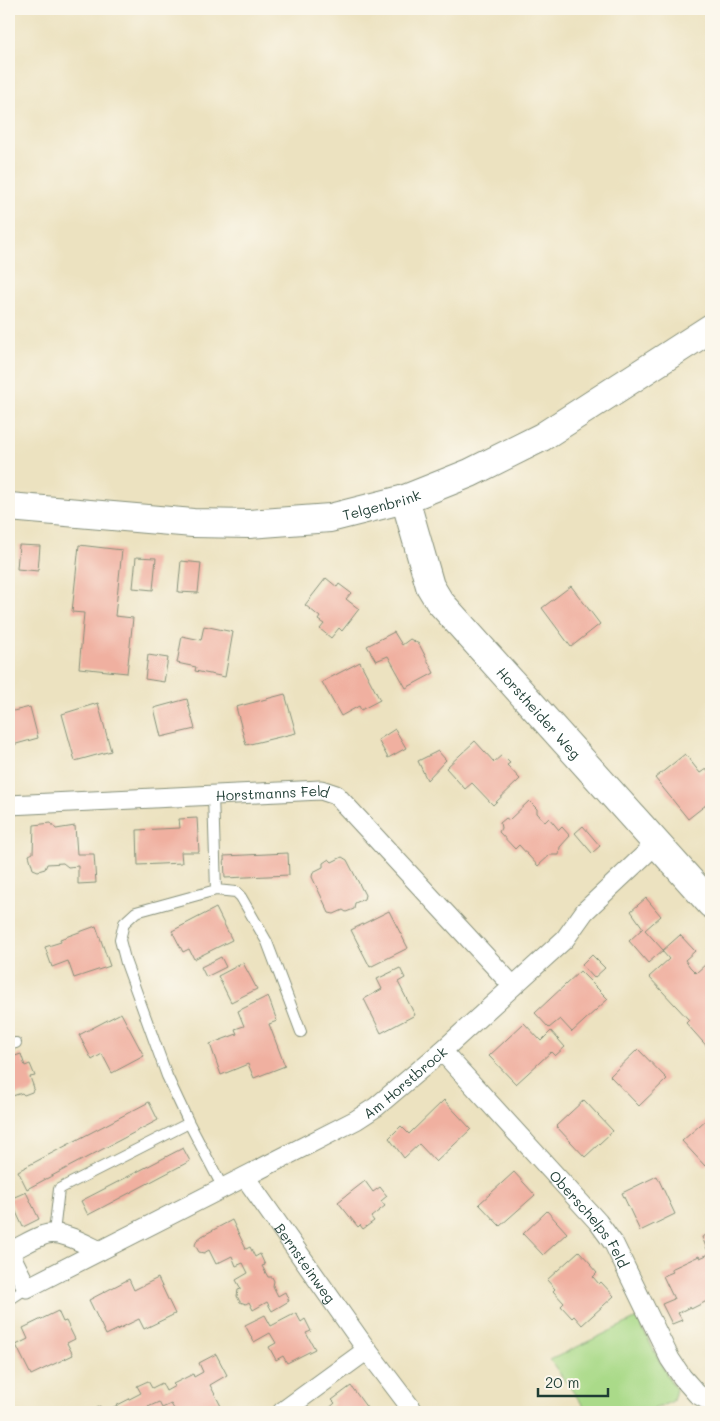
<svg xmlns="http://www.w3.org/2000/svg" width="720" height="1421" font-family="Mali,sans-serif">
  <rect width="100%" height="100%" fill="#fbf7ec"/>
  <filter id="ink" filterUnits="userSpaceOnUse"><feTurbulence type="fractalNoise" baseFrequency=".02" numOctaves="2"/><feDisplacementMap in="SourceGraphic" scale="10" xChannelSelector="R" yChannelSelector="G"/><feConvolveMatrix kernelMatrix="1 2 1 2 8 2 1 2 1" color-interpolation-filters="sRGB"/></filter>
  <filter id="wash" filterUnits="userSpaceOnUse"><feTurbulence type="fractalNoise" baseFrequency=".0096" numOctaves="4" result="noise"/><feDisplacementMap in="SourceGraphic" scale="20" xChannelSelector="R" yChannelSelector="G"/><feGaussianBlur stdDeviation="1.12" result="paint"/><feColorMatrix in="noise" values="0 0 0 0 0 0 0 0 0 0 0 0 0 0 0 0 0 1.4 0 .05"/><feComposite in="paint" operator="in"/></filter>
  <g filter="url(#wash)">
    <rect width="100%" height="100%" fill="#ece2c0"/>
    <path fill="#aada89" stroke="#648c5e" d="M637,1318L671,1383L676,1389L673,1401L647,1412H588L550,1360Z"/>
    <g id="blocks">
      <path fill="#f0b0a0" d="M19,545L40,546L38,571L17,569Z
        M79,545L122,550L115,616L133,618L127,673L79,668L84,613L72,612Z
        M136,557L156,558L153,590L133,588Z
        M181,561L201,563L198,593L178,592Z
        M326,578L337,587L339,584L351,593L346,599L359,609L342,631L339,628L331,638L320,629L324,624L318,620L320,617L305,605Z
        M571,586L600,624L571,647L542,608Z
        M204,626L233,632L225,677L195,671L196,667L177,663L182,636L201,640Z
        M394,632L402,645L410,639L419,644L434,673L406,688L388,656L376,661L367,646Z
        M148,655L168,658L164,682L145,679Z
        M360,662L380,700L361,710L359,706L341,716L322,682Z
        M285,694L296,733L246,745L236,707Z
        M187,699L195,729L161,737L154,708Z
        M98,703L111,751L75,761L62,714Z
        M30,707L38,738L9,746V712Z
        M395,729L406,748L388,758L378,740Z
        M475,741L494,762L502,755L510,763L507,765L520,779L493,805L472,783L465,789L446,768Z
        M438,751L446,760L427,780L418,761Z
        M685,754L700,773L706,769L711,776V801L688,819L655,778Z
        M529,801L537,809V813L545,822L549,818L559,830L562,827L570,836L560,847L559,855H550L538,866L519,845L515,849L499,832L501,828L500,823L506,818L509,820Z
        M197,818L199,852H181L182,863L138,865L137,830L180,828L179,819Z
        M51,823L56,829L75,826L77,854H94L96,883L78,884V866L68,867L63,863L47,864L45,869L38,871L33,869L29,855L33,853L34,825Z
        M583,826L600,846L592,853L575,833Z
        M288,853L289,875L225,878L224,856Z
        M342,857L347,860L365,895L364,899L355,903L354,909L346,912L343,910L334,914L329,913L312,877L313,872L323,867V863L329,859L332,862Z
        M646,898L661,916L645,930L663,950L648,963L629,941L643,928L631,911Z
        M216,908L232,940L194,959L189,949L183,952L172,931Z
        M389,911L408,948L370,967L351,930Z
        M96,926L110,966L74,978L68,961L52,967L45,947L61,942L60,939Z
        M680,935L695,951L685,960L690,967L696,973L706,964L711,970V988L710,989L711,990V1051L686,1023L689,1020L649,977L669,959L662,951Z
        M592,955L605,968L594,978L582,965Z
        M221,957L226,967L206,977L201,967Z
        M243,963L257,989L231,1002L218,976Z
        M400,968L405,978L398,982L415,1015L381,1033L364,999L382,989L377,979Z
        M580,971L608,999L572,1032L560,1019L549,1028L535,1013Z
        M268,996L277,1021L269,1024L285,1066L254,1078L248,1064L221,1075L210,1044L237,1034L235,1029L244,1026L238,1011Z
        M121,1013L144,1056L112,1073L102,1054L92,1060L79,1035Z
        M524,1023L541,1041L551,1031L565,1047L555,1056L551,1052L516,1084L489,1056Z
        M638,1049L667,1079L639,1106L610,1076Z
        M21,1054L25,1066L30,1064L35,1076L30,1077L34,1088L32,1092L24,1095L22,1093L9,1097V1058Z
        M444,1100L471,1129L436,1162L419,1144L404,1158L389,1138L401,1126L409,1134Z
        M584,1100L613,1131L585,1157L556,1126Z
        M149,1102L158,1120L27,1189L18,1171Z
        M708,1118L711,1122V1161L705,1166L682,1141Z
        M183,1148L190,1161L88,1215L81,1201Z
        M514,1172L535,1195L500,1226L479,1204Z
        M657,1176L675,1214L640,1231L622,1193Z
        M365,1181L373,1192L380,1187L387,1196L381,1201L385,1206L371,1217L374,1221L363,1229L360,1225L358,1227L338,1202Z
        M26,1192L39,1219L23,1227L10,1199Z
        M547,1211L567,1233L543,1255L523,1234Z
        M232,1220L246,1249L250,1247L255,1257L260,1254L265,1265L262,1266L268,1277H272L274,1281L273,1286L278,1296L285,1292L289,1301L272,1311L267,1302L253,1310L249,1302L246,1304L240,1302L237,1296L238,1290L241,1289L236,1280L248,1273L243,1263L236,1266L232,1256L216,1264L209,1250L204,1253L199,1252L195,1245L197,1240L202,1236Z
        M711,1233V1299L691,1309L690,1307L678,1313L682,1320L672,1324L662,1304L674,1299L663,1276L673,1272L671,1269L699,1256L700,1258L709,1254L702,1237Z
        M579,1251L591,1264L590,1265L597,1273L593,1277L599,1284L601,1282L614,1296L582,1325L574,1316L572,1318L561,1306L564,1303L553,1291L555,1289L547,1280Z
        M158,1278L175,1314L144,1329L139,1319L106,1335L89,1300L129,1279L134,1290Z
        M58,1311L63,1322L66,1321L75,1339L67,1343L73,1355L31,1375L16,1345L28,1339L23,1328Z
        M296,1313L301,1322L305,1319L311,1331L306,1333L315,1349L287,1363L283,1356L276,1360L269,1347L276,1343L270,1333L254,1342L245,1325L265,1315L271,1326Z
        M216,1354L227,1375L210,1385L222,1408L214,1412H176L171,1404L162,1408L159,1402L148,1407L151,1412H104L141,1393L137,1386L148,1381L152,1388L162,1383L166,1391L175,1386L173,1384L193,1374L194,1377L203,1372L199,1363Z
        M351,1386L370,1412H325L335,1403L332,1400Z
        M100,1406L103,1412H88Z"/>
    </g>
  </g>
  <g filter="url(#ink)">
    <use href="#blocks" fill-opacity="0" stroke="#86907a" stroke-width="1"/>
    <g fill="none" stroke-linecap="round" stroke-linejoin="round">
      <g stroke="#86907a" stroke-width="12">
        <path id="lane" d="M213,795L216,890L236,892L241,897L267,942L301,1032
          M216,890L136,912L124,923L120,940L126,963L167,1076L189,1123L223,1188
          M9,1044L16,1043
          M54,1233L59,1189L189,1123
          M9,1300L27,1288"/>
      </g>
      <g stroke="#86907a" stroke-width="21">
        <g id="street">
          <path id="s1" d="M9,805L321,790L336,795L513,986"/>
          <path id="s2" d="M442,1051L598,1222L614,1244L670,1359L682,1377L697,1394L711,1402"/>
          <path id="s3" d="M245,1177L367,1350"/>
          <path id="s4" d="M100,1251C85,1244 60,1229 44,1235C32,1239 20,1247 9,1252L27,1288L356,1120L376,1107L442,1051L565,939L585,911L657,843"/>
          <path d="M282,1412L367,1350L414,1412"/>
        </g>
      </g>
      <g stroke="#86907a" stroke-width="30">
        <g id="secondary">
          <path id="s5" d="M405,499L430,586L439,601L711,904"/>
          <path id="s6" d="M9,507L193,523L249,524L330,518L405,499L470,473L542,437L711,328"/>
        </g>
      </g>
      <use href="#lane" stroke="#fff" stroke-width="10"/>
      <use href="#street" stroke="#fff" stroke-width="19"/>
      <use href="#secondary" stroke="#fff" stroke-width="28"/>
    </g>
  </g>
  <g text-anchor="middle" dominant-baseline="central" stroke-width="5" stroke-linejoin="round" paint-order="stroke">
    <g font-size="14" fill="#1f3d34" stroke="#fbf7ec">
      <text stroke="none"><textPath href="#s6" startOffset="375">Telgenbrink</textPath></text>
      <text stroke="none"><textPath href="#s5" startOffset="258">Horstheider Weg</textPath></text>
      <text stroke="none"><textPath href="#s1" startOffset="264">Horstmanns Feld</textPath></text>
      <text stroke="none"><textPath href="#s4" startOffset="570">Am Horstbrock</textPath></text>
      <text stroke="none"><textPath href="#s2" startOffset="224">Oberschelps Feld</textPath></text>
      <text stroke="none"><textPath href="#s3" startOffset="105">Bernsteinweg</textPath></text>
    </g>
  </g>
  <rect width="720" height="1421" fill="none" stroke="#fbf7ec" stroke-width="30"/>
  <path d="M538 1388v8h70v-8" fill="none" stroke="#1f3d34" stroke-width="2.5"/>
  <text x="545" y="1388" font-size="15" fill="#1f3d34" stroke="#fbf7ec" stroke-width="4" paint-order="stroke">20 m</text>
</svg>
